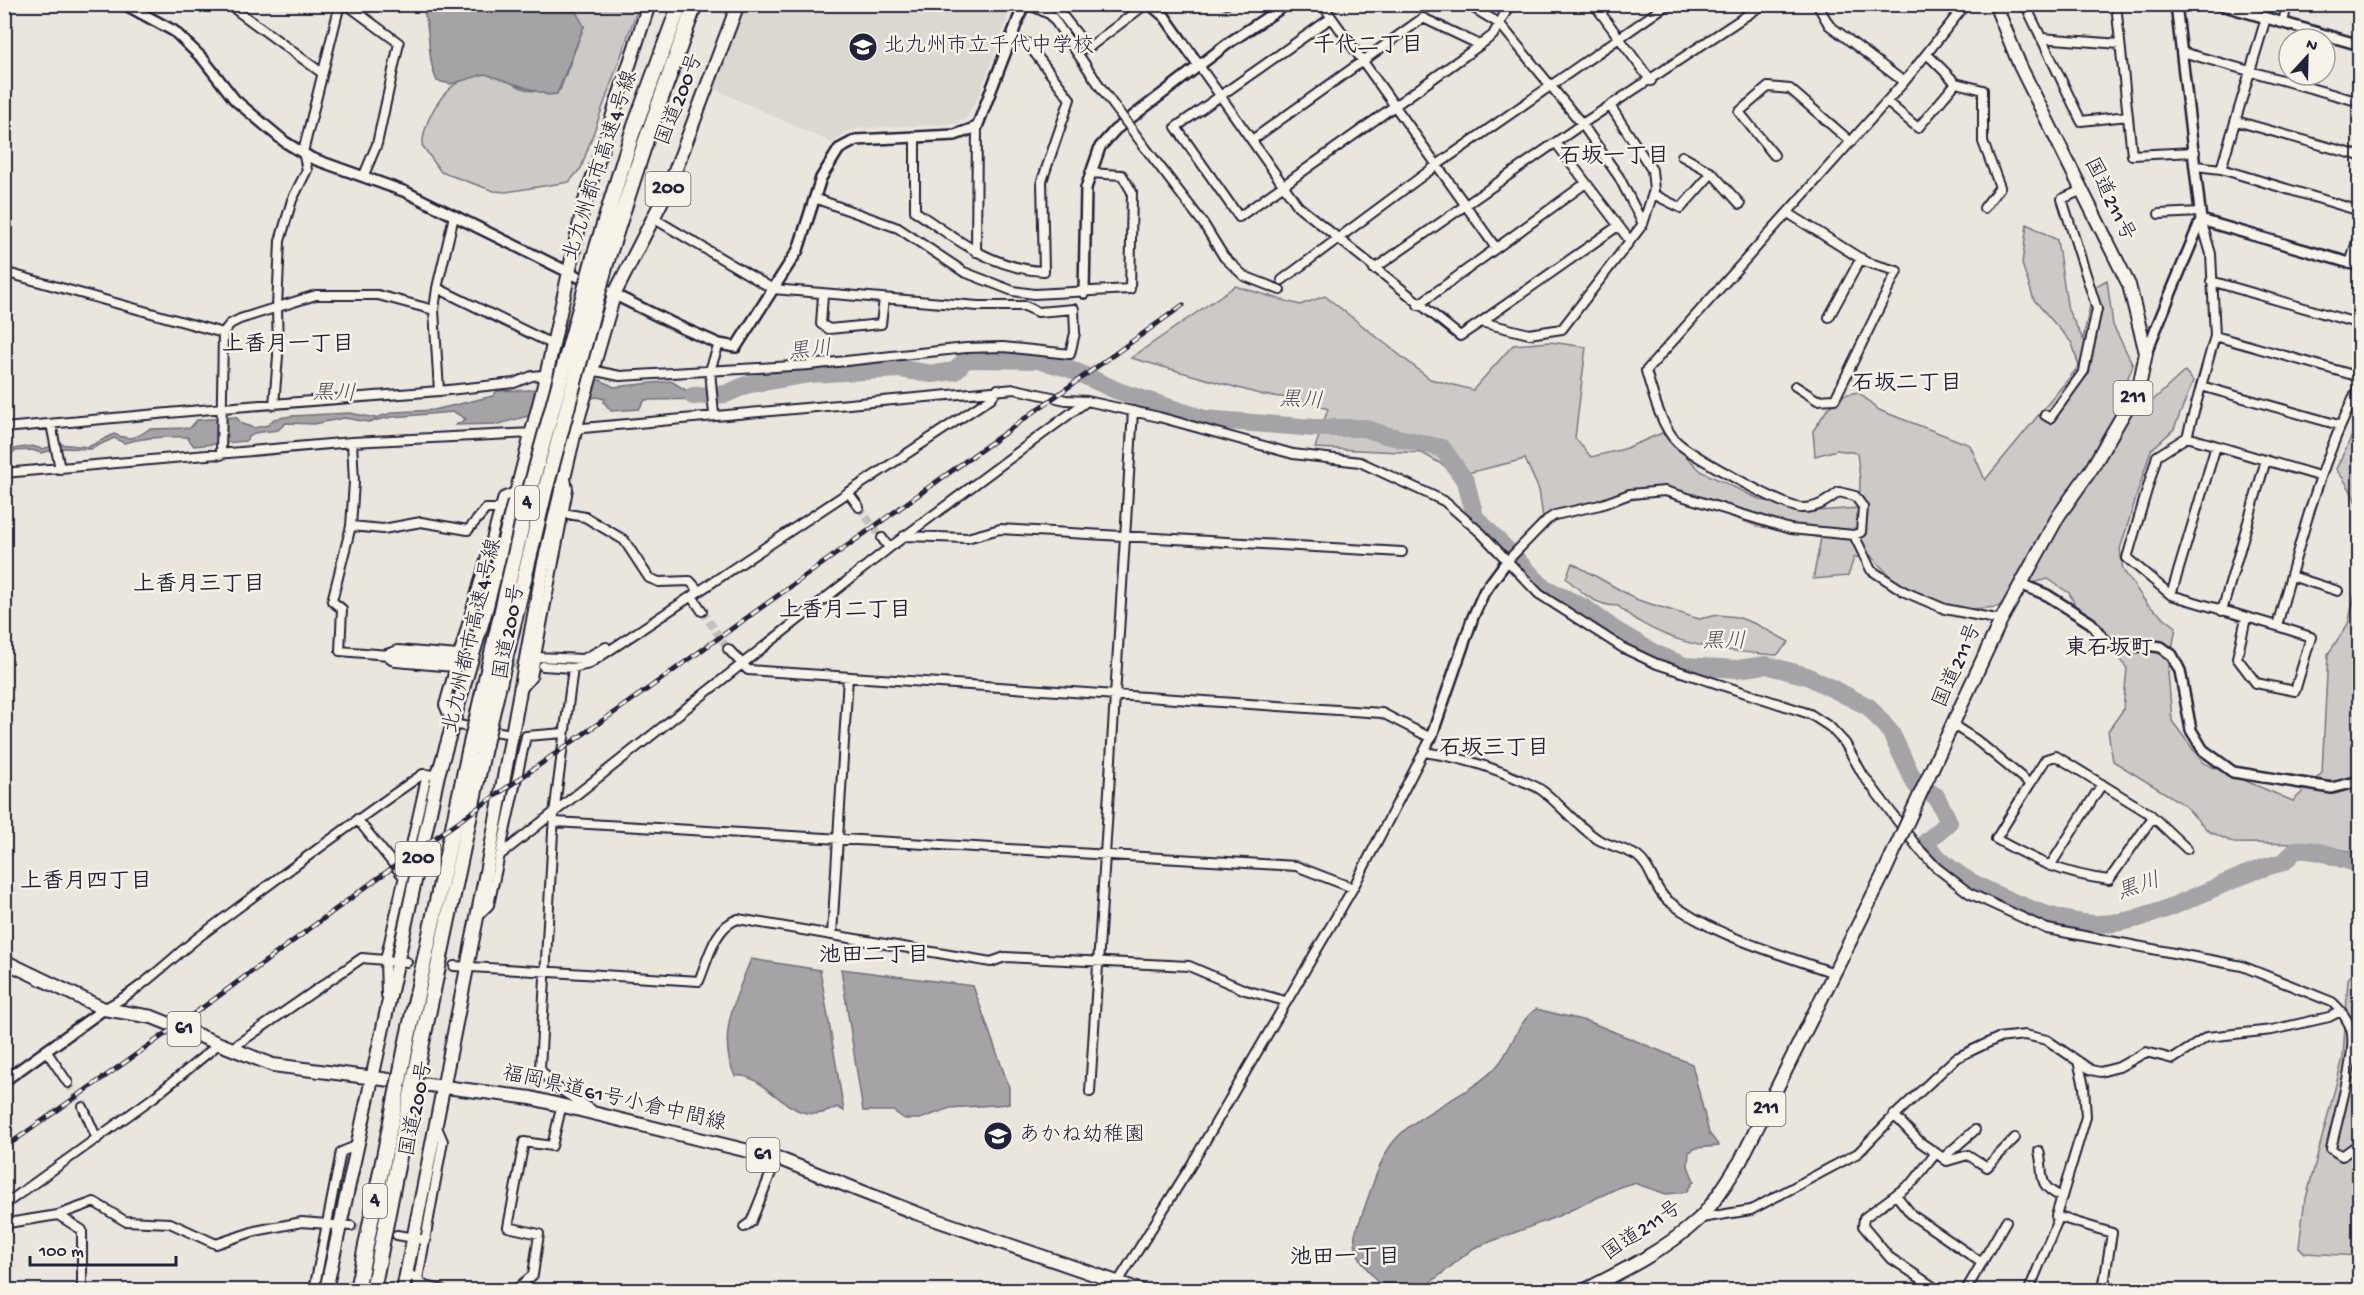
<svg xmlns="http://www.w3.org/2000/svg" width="2364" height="1295" font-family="'Gochi Hand','Klee One',sans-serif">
  <rect width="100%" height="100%" fill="#eae6de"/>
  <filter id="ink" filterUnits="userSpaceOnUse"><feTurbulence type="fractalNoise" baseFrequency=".0167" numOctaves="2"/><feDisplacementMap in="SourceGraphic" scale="12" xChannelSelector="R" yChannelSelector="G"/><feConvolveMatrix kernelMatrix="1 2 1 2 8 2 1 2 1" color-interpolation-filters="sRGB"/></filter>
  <g filter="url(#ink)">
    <path fill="#dbd8d2" d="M745,5V4L1012,5L979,96L965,119L957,124L862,128L846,132L832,143L714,89Z"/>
    <path fill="#cdc9c6" stroke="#787680" stroke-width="1.5" d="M535,5H639L581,168L569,182L506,192L494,191L441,172L422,145C426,113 448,76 484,74C501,73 516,89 533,91C541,92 551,90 560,90L584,26L572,11Z
      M2027,224L2057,240L2068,310L2083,339L2094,287L2107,280L2113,325L2133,365L2125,385L2151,402L2185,371L2193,381L2174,429L2151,450L2120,549L2123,570L2147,604L2176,627L2168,672L2172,721L2203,763L2293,801L2322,773L2328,654L2348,624L2359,577V854L2319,844L2234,843L2208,831L2183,804L2113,761L2108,731L2123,710L2127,668L2080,615L2069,593L2048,579L2023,585L1998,607L1943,611L1908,595L1870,555L1854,558L1848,576L1813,579L1821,538L1757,526L1669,494L1551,512L1543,518L1539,490L1525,459L1460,475L1422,453L1315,448L1328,409L1299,399L1263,395L1131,358L1235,286L1300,305L1325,296L1430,379L1473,390L1513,345L1550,342L1586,347L1575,438L1591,457L1624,449L1662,433L1702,472L1761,500L1816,511L1859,508L1860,480L1857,453L1837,450L1815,456L1813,431L1828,408L1844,395L1858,392L1879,410L1970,445L1985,480L2079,366L2072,343L2034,300L2022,264Z
      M2359,421V544C2359,508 2359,498 2336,469Z
      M1572,563L1638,600L1699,619L1718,615L1737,617L1756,624L1789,642L1777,655C1720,651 1662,645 1618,606C1596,606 1582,593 1566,578Z
      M2359,966V1256L2305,1253L2299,1247L2304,1206L2343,1058L2348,979Z"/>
    <path fill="#a6a3a6" stroke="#716f7b" stroke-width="1.5" d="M422,5H535L576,12L584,26L557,94L548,95L485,74L451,84L437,81C426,58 432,29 422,5Z
      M600,380L614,387L671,381L692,394H709V399L645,400L639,409L611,411L604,402L605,399L596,397L499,424L456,425L466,419L454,412L392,417L368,422L344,418L314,424L286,423L278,430L254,433L245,441L194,446L187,437C165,436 145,437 124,443L114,438L91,449L61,448L41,453L32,450L14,451L8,461L5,462L9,452L5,444H10L13,449L32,446L42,449L60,444L88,447L114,434C129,441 137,438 149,429L190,428L197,420L236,417L242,424L254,428L268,425L274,419L291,416L350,413L375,418L395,412L434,410L493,396L497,391L528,390Z
      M751,959L820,970L844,1111L837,1107C790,1134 768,1071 735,1076C716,1037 736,996 751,959Z
      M841,969L973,986L1009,1087V1104L950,1108L920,1119H905L893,1111H863Z
      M1536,1009L1590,1022L1692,1064L1709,1133L1719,1146L1696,1148L1689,1152L1688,1166L1694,1181L1686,1192L1666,1194L1634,1183L1622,1186L1556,1217L1474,1248L1425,1287L1378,1283C1366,1267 1353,1255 1355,1234C1364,1212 1378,1162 1391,1145C1416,1111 1468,1098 1497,1066C1512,1049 1517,1022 1536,1009Z"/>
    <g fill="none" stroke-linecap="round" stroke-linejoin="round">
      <path stroke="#a6a3a6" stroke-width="18" d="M693,396L726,394L746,385L810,374L901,369L932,374L955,371L966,359L1038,360L1068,368L1118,391L1205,419L1314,428H1364L1385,435L1442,448L1466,482L1475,517L1543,587L1585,608L1615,630L1654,653L1685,666L1737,669L1766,665L1807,676L1869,707L1891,733L1916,785L1936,796L1949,822L1925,843C1946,871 1975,885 2006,899C2034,911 2063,922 2094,924C2157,926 2223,876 2284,862L2296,850C2318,848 2337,859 2360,864"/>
      <path stroke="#c2bfbd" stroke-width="8" stroke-dasharray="8 4" stroke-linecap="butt" d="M859,507L882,538
        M702,611L728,649
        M451,660L529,665
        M68,1083L83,1107
        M351,1226L397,1235"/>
      <g stroke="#22223b" stroke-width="12">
        <path id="minor" d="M228,4L322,73
          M346,4L399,43L377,144L364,175
          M1028,4L1051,15L1106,95
          M1061,4L1059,11L1088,48L1146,4
          M1226,4H1227
          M1322,4L1496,248
          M1467,4L1500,24L1582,124L1619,177L1643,224
          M1594,4L1651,81
          M1817,4L1829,25L1904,82
          M2025,4L2081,121L2128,116
          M2116,4L2132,155L2195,152
          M1331,18L1176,127L1239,217L1480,45
          M2283,23L2287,4
          M2041,38L2120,44
          M2182,52L2360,102
          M1200,67L1298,206L1460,336L1481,322L1529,334L1562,329L1643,224L1654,190L1652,170L1611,107
          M1956,83L1983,90V142L2000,187L1984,208
          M1887,102L1918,128L1956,83L1927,54
          M2236,121L2360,156
          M915,137V211C956,239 992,269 1044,271L1042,181L1070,99L1027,43L1012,36
          M1252,140L1423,18L1480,45L1493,35L1510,4
          M1556,143L1630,241
          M1144,146L1203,223L1224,257L1244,276L1280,290
          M1774,155L1739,112L1768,87L1790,89L1851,142
          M1682,156L1712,173
          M2196,166L2221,169L2360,211
          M2221,169L2266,18
          M1653,194L1681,208L1712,173L1740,204
          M817,199L898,228L964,272L1013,291L1034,294L1130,289L1132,192L1122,175L1090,173
          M1788,213L1866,262L1897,271L1835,399L1817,400L1795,386
          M2159,214L2200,212
          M454,216L437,288L552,344
          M2201,220L2211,254L2215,336L2187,437L2157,456L2127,558L2171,595L2277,626C2300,542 2320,462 2360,385
          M976,252L977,127
          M2350,264L2360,231
          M1374,269L1582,124L1764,4
          M4,272L223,333L221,455
          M1282,280L1437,165L1668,4
          M2211,281L2360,324
          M437,288L434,310L439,391
          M823,295L821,324L829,329L881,324L884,299
          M1418,305L1586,183
          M1829,317L1861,258
          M1481,322L1618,226
          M223,333L230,324L240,319L316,295H378L434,310
          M2215,336L2360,377
          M575,371L591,370L620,376L809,365L966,348L1003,347L1070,354L1075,333L1074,309L1038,312L1025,306H978L773,289L653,218
          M2201,386L2339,425
          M274,405L278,356L277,307L280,241L292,200L307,170L303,152L340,4
          M714,415L710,370L719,344
          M2045,415L2050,418L2084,371L2097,309L2062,199L2082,190
          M51,424L60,469
          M4,428L223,408L439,391L514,383L532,376L564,373
          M572,429L1015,389L1066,400L1087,401L1159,417L1293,454L1360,462L1444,501L1481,533L1539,594L1623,648L1657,664L1810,714L1830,727L1845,743L1863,775L1918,848L1937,868L1969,893L2047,929L2242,966L2332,1002C2340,1009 2347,1018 2351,1029C2358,1050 2336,1124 2331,1149L2342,1156L2360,1143
          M2187,437L2319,476
          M352,442L354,482L351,526L332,601L342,609L340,651L449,660
          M4,473L352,442L533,433
          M848,492L859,507
          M563,513L585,517L624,540L649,578L659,582L690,581L699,591
          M351,526L383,529L421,522L468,530L486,509H500
          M1854,535L1871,570L1905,592L1945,609L2001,620
          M904,536L967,538L1000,529L1402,552
          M882,538L889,548
          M1507,561L1547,520L1555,515L1600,505L1630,494L1665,491L1790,529L1854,535L1861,532L1863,507L1855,496L1839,492C1827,501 1818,508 1802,508C1785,508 1691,455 1677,442C1661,427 1652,391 1646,371L1904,82L1966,4
          M2291,576L2338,591
          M2171,595L2216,446
          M692,596L702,611
          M2222,611L2266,460
          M2246,618L2237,658L2256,683L2295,691L2311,637L2277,626
          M728,649L748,670L1382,713L1431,738L1353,888L1190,1167L1113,1290
          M387,654L398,650L458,655
          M386,655L396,662L454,667
          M536,657L583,659L606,647
          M543,666L573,668L589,664L991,398L998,389
          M573,668L554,814L540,1069L553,1085L591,1109
          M523,688L532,677L568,489L566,479
          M1953,725L1975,739L2030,784L2046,759L2056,756L2150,814L2187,849
          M512,734L452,724L444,705L503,497L515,492
          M1424,752C1459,757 1488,765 1520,780C1528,783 1537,786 1544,792C1563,807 1578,827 1599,840C1611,846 1626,849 1637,856C1652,867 1653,888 1667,900C1714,937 1779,953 1834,973
          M2030,784L1996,839C2036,861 2063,874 2109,880L2153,817
          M357,819L403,876
          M555,822L1296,866L1353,888
          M500,855L889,548L1087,401
          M2050,866L2102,784
          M479,915L489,905L526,736L564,733
          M832,935L848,677
          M454,966L699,981C708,960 714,927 738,919L991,962L1005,957L1189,966L1245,990L1285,1001
          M386,995L385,960L427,774
          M105,1008C140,991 169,960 200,936C274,881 347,826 423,774L438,775
          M232,1048L362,958L407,962
          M47,1052L68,1083
          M1090,1092L1133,411
          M83,1107L97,1139
          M1894,1115L1920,1142L1936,1153L1914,1181L1864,1218L1863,1226L1889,1257L1938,1290
          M2039,1151C2045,1175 2035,1185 2062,1197
          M1936,1153L1947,1161L1968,1155L1987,1167L2015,1138
          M1943,1158L1975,1130
          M1896,1195L1912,1215L1982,1263
          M4,1205L154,1097L220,1043
          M58,1215L82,1230V1290
          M2059,1217L2112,1233L2103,1290
          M1701,1218L1751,1210L1858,1153L1892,1118L1956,1058L1998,1038L2025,1035L2047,1040L2091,1070L2100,1072L2119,1067L2146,1052L2173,1059L2207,1037L2272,1030L2329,1017L2341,1011
          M8,1223L58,1215L94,1202L125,1221L170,1223L216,1244L255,1231L302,1222L351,1226
          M744,1227L751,1222L777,1158
          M397,1235L426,1240
          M407,1272L425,1286L442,1290
          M314,1290L341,1152L356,1146
          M416,1290L443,1141L437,1127
          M477,1290H502
          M515,1290L533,1275L539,1234L508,1227L524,1142L552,1146L562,1104
          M1966,1290L2006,1221
          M2029,1290L2059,1217L2056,1216L2086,1117L2084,1086L2078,1061"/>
      </g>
      <g stroke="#22223b" stroke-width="14">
        <path id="tertiary" d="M124,4L174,31L203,59L235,100L285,142L311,158L406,192L680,327L719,344L736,347L798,250L821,178L839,149L856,140L955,135L977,127L1024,4
          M1150,4L1165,17L1200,67
          M2218,4L2360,45
          M2201,220L2360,266
          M1084,293L1086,188L1100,147L1115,130L1230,42L1287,4
          M2146,353L2201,220L2176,4
          M2023,585L2047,595L2091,623L2106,642L2126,648L2146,645L2161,647L2172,655L2180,671L2191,730L2203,750L2233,772L2332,788L2360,781
          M1431,738L1473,617L1484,592L1507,561
          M4,982L9,966
          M4,1081L104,1009"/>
      </g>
      <g stroke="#22223b" stroke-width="16">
        <path id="primary" d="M4,961L104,1009L152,1017L273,1065L531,1098L777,1158L916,1213L1140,1290"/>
      </g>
      <g stroke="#22223b" stroke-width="16">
        <path id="trunk" d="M1929,775L2001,620L2059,515L2092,468L2139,387L2146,353L2129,285L2020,66L1995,4
          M326,1290L438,775L486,610L545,381L584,204L649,4
          M403,1290L492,842L543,567L577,423L614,295L669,187L738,4
          M1585,1290C1623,1271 1667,1249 1699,1219C1715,1203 1727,1181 1740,1162L1884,873"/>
      </g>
      <g stroke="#22223b" stroke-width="18">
        <path id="motorway" d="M594,257L632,134L680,4
          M607,260L646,140L695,4
          M406,1046L469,752
          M421,1048L483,752
          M357,1290L393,1112
          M373,1290L407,1115"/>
      </g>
      <use href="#minor" stroke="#f7f3e8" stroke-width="8"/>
      <use href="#tertiary" stroke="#f7f3e8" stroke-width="9"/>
      <use href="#primary" stroke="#f7f3e8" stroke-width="12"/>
      <use href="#trunk" stroke="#f7f3e8" stroke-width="12"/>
      <use href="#motorway" stroke="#f7f3e8" stroke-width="14"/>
      <g stroke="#22223b" stroke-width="5">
        <path id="rail" d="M4,1148L216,998L378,878L649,688L1183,305"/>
      </g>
      <use href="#rail" stroke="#f7f3e8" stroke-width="3" stroke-dasharray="9" stroke-linecap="butt"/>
      <g stroke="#22223b" stroke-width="12" stroke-linecap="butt">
        <path id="minor-bridge" d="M1106,95L1144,146"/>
      </g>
      <g stroke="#22223b" stroke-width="16" stroke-linecap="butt">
        <path id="trunk-bridge" d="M1884,873L1929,775"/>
      </g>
      <g stroke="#22223b" stroke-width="18" stroke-linecap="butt">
        <path id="motorway-bridge" d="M469,752L530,490L594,257
          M483,752L545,491L607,260
          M393,1112L406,1046
          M407,1115L421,1048"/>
      </g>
      <use href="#minor-bridge" stroke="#f7f3e8" stroke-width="8"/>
      <use href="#trunk-bridge" stroke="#f7f3e8" stroke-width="12"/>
      <use href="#motorway-bridge" stroke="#f7f3e8" stroke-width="14"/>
    </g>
  </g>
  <defs>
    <g id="school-disc" transform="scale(1.5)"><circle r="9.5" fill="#22223b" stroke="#f7f3e8"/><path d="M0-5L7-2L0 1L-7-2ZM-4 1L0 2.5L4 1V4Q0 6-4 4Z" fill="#fff"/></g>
  </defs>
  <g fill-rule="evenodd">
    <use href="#school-disc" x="863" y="47"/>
    <use href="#school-disc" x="998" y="1136"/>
  </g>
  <g text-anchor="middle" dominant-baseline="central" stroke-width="5" stroke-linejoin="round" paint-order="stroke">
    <g fill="#f7f3e8" stroke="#62616f" stroke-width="1.5">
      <rect x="645.5" y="172" width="45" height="34" rx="4.5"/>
      <rect x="2113.5" y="381" width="39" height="34" rx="4.5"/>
      <rect x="515" y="486" width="24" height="34" rx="4.5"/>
      <rect x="395.5" y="842" width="45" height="34" rx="4.5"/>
      <rect x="167.5" y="1012" width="33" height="34" rx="4.5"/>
      <rect x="1746.5" y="1092" width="39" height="34" rx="4.5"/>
      <rect x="746.5" y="1138" width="33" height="34" rx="4.5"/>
      <rect x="363" y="1184" width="24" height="34" rx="4.5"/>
    </g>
    <g font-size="20" font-weight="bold" fill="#22223b">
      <text x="668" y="189">200</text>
      <text x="2133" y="398">211</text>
      <text x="527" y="503">4</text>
      <text x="418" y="859">200</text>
      <text x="184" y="1029">61</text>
      <text x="1766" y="1109">211</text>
      <text x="763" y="1155">61</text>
      <text x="375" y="1201">4</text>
    </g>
    <g font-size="21" fill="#22223b" stroke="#f7f3e8" text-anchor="start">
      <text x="884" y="47">北九州市立千代中学校</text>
      <text x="1019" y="1136">あかね幼稚園</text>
    </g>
    <g font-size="21" fill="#22223b" stroke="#f7f3e8">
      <text transform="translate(681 100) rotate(-69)">国道200号</text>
      <text transform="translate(602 166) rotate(-72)">北九州都市高速4号線</text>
      <text transform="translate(2108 200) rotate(64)">国道211号</text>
      <text transform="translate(511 632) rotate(-80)">国道200号</text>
      <text transform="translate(474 636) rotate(-77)">北九州都市高速4号線</text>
      <text transform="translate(1959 666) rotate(-66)">国道211号</text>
      <text transform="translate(614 1100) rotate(13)">福岡県道61号小倉中間線</text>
      <text transform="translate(418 1109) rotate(-79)">国道200号</text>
      <text transform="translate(1643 1232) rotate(-34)">国道211号</text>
    </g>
    <g font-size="22" font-weight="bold" fill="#22223b" stroke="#f7f3e8">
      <text x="1368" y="47">千代二丁目</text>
      <text x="1614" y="158">石坂一丁目</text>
      <text x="288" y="346">上香月一丁目</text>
      <text x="1907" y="385">石坂二丁目</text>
      <text x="199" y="586">上香月三丁目</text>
      <text x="845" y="612">上香月二丁目</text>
      <text x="2109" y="650">東石坂町</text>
      <text x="1494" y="750">石坂三丁目</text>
      <text x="86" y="883">上香月四丁目</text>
      <text x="874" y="957">池田二丁目</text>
      <text x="1345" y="1259">池田一丁目</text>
    </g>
    <g font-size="22" font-style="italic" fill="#504f60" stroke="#f7f3e8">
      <text transform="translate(810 352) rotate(-6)">黒川</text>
      <text transform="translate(334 395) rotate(1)">黒川</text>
      <text transform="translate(1301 402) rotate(3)">黒川</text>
      <text x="1724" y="643">黒川</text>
      <text transform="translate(2139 888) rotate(-18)">黒川</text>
    </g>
  </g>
  <rect width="2364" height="1295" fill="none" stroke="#f7f3e8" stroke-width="24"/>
  <rect x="12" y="12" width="2340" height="1271" fill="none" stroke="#22223b" stroke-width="2" filter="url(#ink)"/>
  <g transform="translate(2307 57) rotate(22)"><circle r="28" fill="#f7f3e8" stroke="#a29fa3" stroke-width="1.5"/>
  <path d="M0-4.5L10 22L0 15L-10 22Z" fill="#22223b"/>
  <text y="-9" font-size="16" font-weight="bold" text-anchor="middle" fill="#22223b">N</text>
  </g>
  <path d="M30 1256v9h146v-9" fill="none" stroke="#22223b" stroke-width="3"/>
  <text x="39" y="1256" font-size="18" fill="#22223b" stroke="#f7f3e8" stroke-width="4.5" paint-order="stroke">100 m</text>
</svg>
